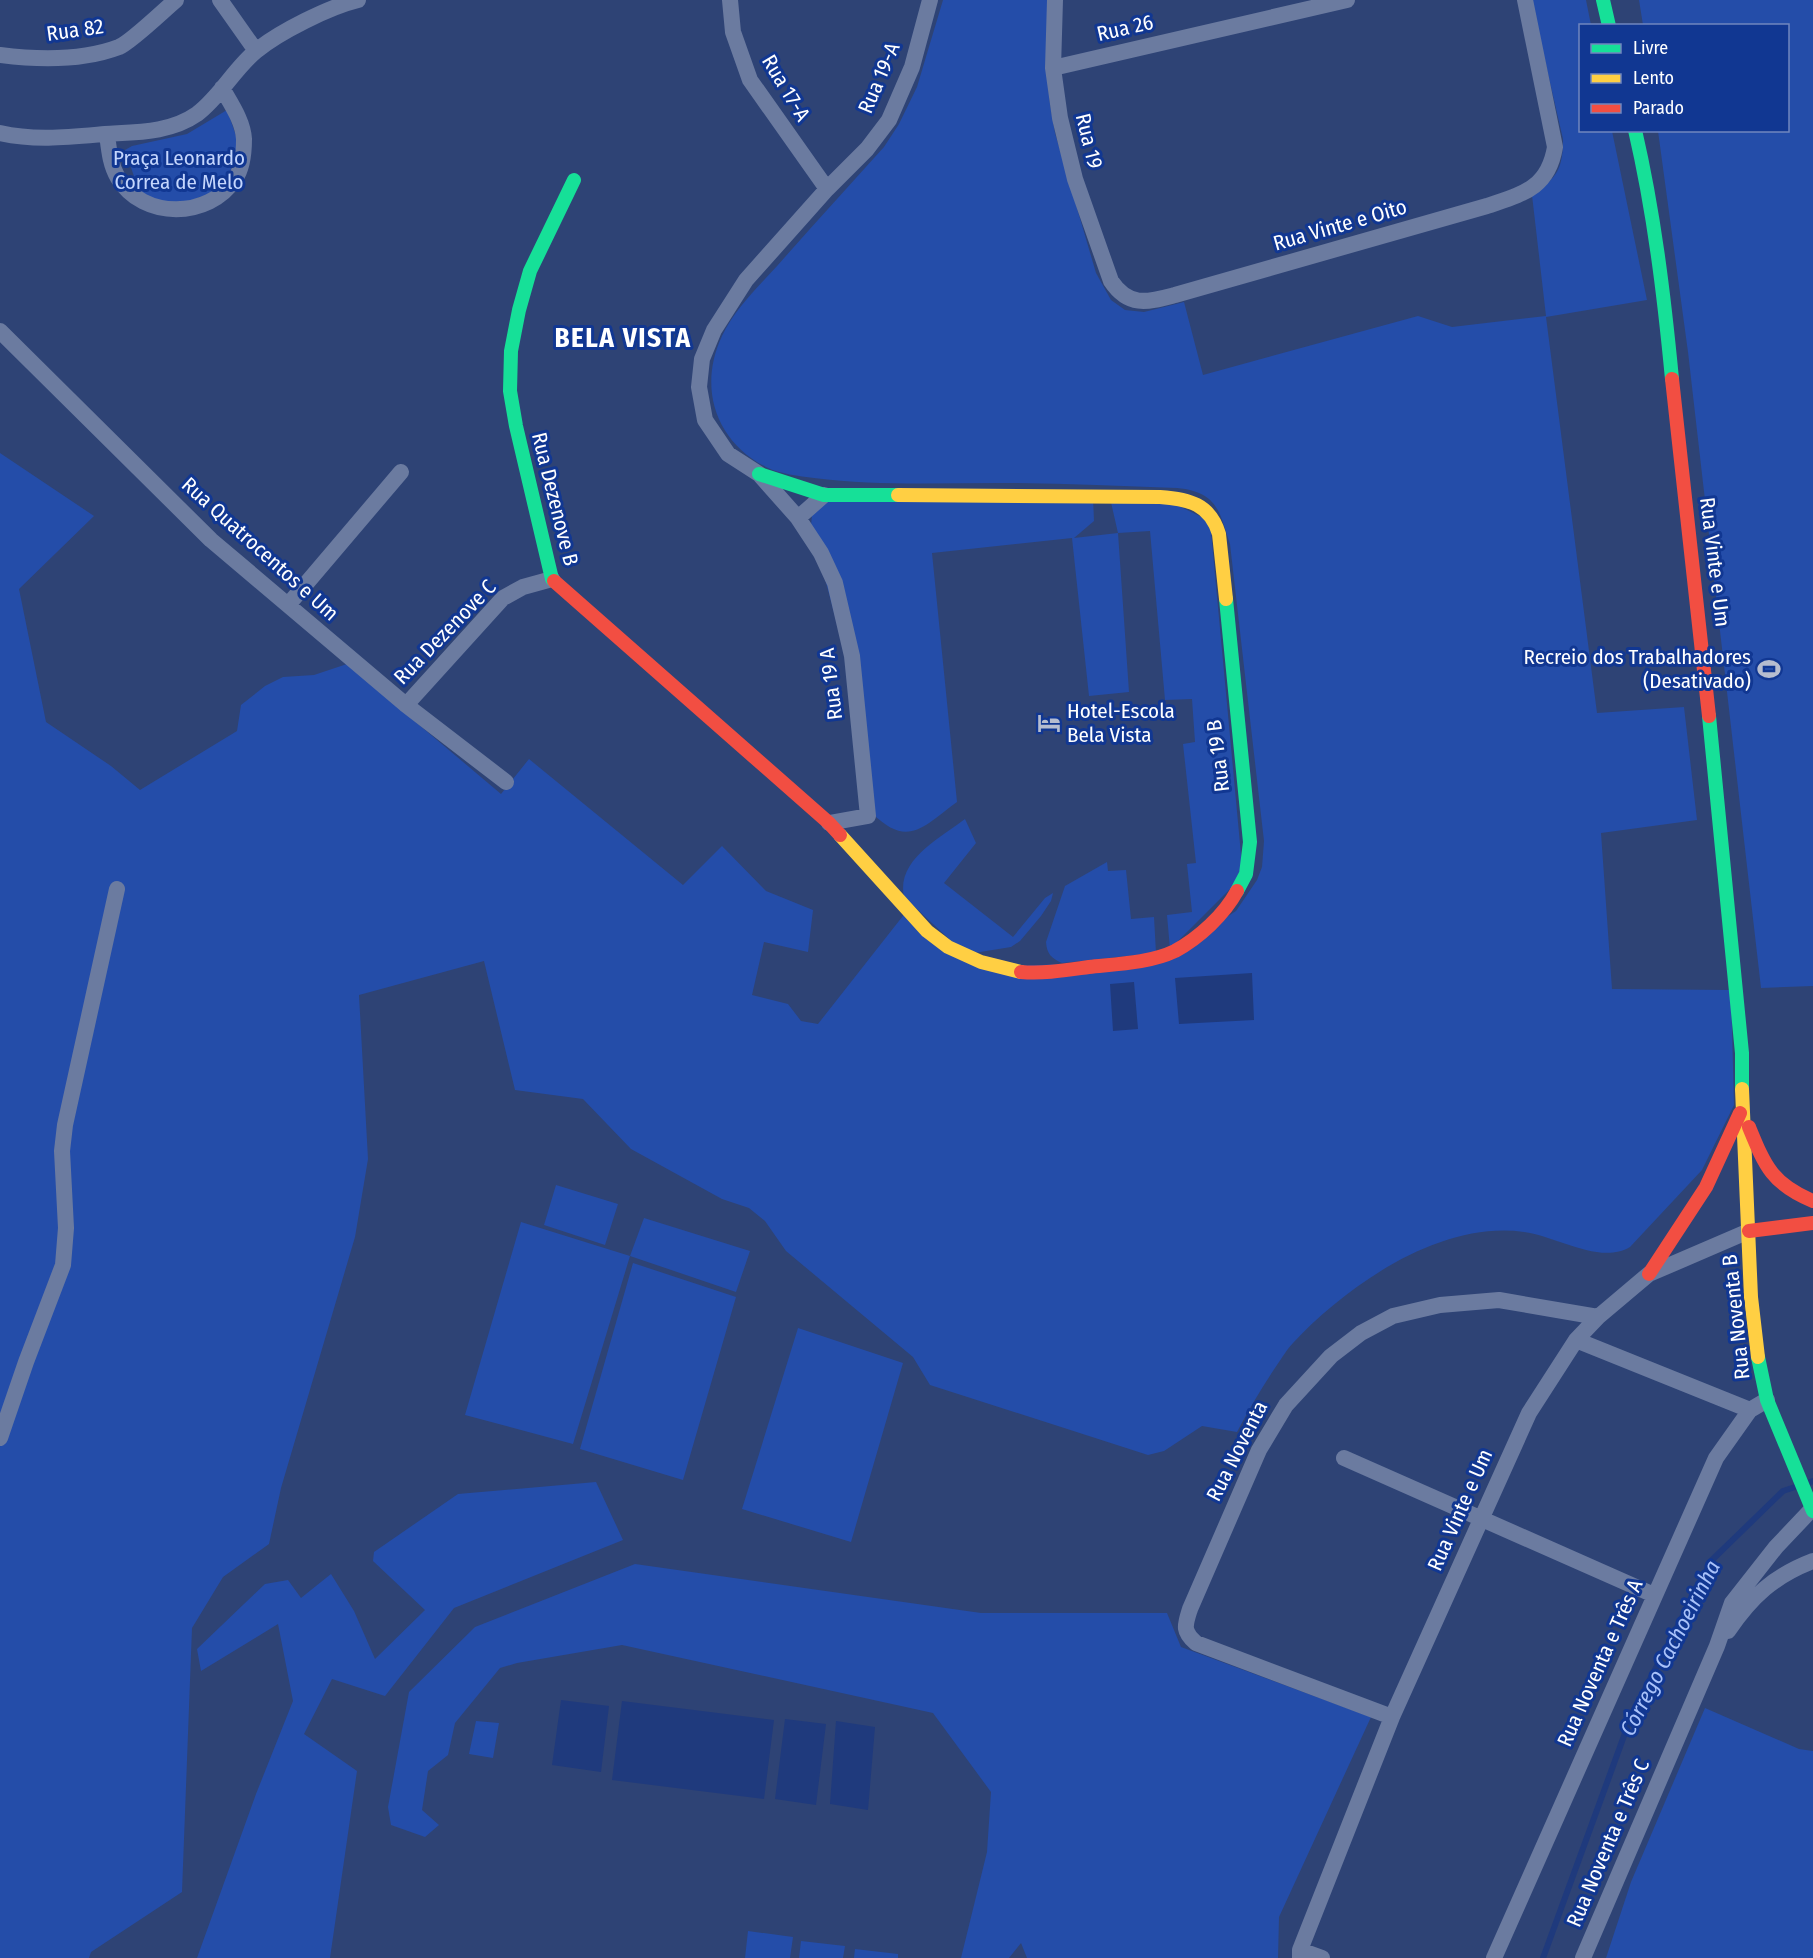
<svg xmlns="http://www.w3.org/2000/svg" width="1813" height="1958" font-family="'Fira Sans Condensed',sans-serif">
  <rect width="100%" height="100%" fill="#2e4375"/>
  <path fill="#244da9" d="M943,0H1048L1046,64L1050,104L1055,133L1096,273L1111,300L1125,310L1144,312L1184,302L1203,375L1418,316L1452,327L1546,316L1532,195C1557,178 1563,169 1563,139L1531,0H1586L1591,25L1580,26V130L1612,131L1647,300L1546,317L1597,713L1684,707L1697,820L1601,833L1612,989L1731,990L1734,1105L1702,1170L1630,1247C1600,1265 1556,1236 1524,1232C1441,1220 1347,1285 1293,1343C1287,1349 1282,1358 1277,1365C1262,1387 1249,1409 1237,1432L1202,1426L1164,1451L1148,1455L930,1385L913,1357L786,1251L765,1221L749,1208L722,1199L631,1149L583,1099L515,1090L484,961L359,995L368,1159L355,1237L281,1488L269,1544L223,1577L192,1628L182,1892L91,1952L89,1958H0V453L94,516L19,589L46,722L111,766L140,790L237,731L241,705L265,686L283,677L314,675L347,664L501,794L529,759L683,885L722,846L766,891L813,910L808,952L764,942L752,995L788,1004L801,1021L818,1024L906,912L990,967L1161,960L1236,911L1257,880L1262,867L1264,841L1230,544C1219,510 1217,492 1177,488C1118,486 1059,483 1000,483C938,483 876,486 814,478C799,476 780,474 766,467C715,441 698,387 722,336C735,309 758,287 778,265C813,225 849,186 884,147L899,124L917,87Z
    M1639,0H1813V986L1761,988L1688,352L1658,131L1788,130V26L1643,25Z
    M227,110L239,144L228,179L211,193L184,203L160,201L140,194L125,150L132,146L187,134Z
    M1093,497L1094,521L1074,538L1118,533L1110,498L1164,499L1210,521L1243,876L1170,949L1167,915L1192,912L1187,864L1196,863L1183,744L1195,742L1192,699L1165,700L1150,531L1118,533L1129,692L1089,696L1072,538L932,553L957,802C924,826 908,849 872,813L861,714L811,526L812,515L821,502Z
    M965,819L976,843L944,883L1013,937L1045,898L1053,893L1051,901L1041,916L1020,941L1011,947L974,953L961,950L904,897C896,860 940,838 965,819Z
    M1107,862L1108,871L1126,870L1131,919L1154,917L1156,953L1062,963C1051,958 1047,954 1046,942L1065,886Z
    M556,1185L618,1204L605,1245L544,1225Z
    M644,1218L750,1251L736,1292L630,1256L573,1444L465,1415L521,1222L630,1256Z
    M633,1263L736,1297L683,1480L580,1449Z
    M798,1328L903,1363L851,1542L742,1509Z
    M596,1482L623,1540L454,1608L385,1696L332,1679L304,1734L357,1771L330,1958H197L256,1794L293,1701L278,1624L201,1671L197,1649L265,1584L288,1580L301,1598L331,1574L354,1611L375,1659L425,1610L373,1561L374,1552L458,1494Z
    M635,1564L981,1613H1167L1181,1647L1371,1717L1279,1917L1278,1958H1027L1021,1943L1009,1958H961L987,1852L991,1792L933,1713L622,1645L517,1663L500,1668L455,1723L448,1755L428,1771L422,1810L439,1825L425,1837L391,1825L388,1807L409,1692L475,1627Z
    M1705,1708L1799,1749L1813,1751V1958H1606L1631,1882Z
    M476,1721L499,1723L493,1758L469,1754Z
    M748,1931L793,1937L790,1958H745Z
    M801,1941L845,1946L843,1958H799Z
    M855,1949L898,1954V1958H854Z"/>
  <path fill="#1f3a7d" d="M1252,973L1254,1020L1179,1024L1175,978Z
    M1134,982L1138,1029L1113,1031L1110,984Z
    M561,1700L609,1706L601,1772L552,1765Z
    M622,1701L774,1720L764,1799L612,1780Z
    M785,1719L826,1724L816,1805L775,1799Z
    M836,1721L875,1727L868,1810L830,1804Z"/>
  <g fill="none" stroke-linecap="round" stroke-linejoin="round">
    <path stroke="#1f3a7d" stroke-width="6" d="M1543,1958L1632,1714L1712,1560L1783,1491L1813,1481"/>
    <path stroke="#6b7ba0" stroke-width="16" d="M220,0L256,51
      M730,0L733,32L750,80L827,189
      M1055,0L1053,68L1060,118L1075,179L1111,281C1129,308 1148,302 1175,295L1487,206C1522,194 1548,189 1555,147L1525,0
      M0,55C39,60 82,61 119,47C131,42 164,10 176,0
      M1053,68L1347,0
      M0,133C34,141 70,137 105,134C136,132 170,133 197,114C220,97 234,69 256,51C279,32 329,7 358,0
      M107,134C109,150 110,164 118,178C143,220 209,219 235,179C242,169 244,151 244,139C243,121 231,104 222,88
      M0,331L211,540L406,705L506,782
      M798,518L824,495
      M288,605L401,472
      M406,705L503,598L523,587L552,579
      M829,823L868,816L852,656L835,583L821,553L798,518L759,474L728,454L705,420L699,387L702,359L714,330L746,280L827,189L867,149L889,120L912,67L930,0
      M1576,1340L1750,1410
      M0,1438L26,1362L63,1265L66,1228L62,1151L65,1125L117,889
      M1344,1458L1654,1595
      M1728,1631C1752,1596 1774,1576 1813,1561
      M1392,1717L1196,1643C1182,1631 1185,1625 1190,1609L1259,1450L1286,1405L1331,1356L1361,1333L1393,1316L1440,1305L1499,1300L1598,1317
      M1300,1950L1322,1958
      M1300,1958V1950L1392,1717L1529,1413L1576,1340L1598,1317L1649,1274L1749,1231
      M1494,1958L1716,1458L1750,1410L1767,1400
      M1583,1958L1717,1646L1732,1603L1776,1547L1812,1509"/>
    <path stroke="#16e098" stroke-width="14" d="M1603,0L1609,26
      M1635,130C1654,212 1664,295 1672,379
      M759,474L824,495H898
      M554,581L552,579L516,426L510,391L511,351L519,310L530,271L574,180
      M1226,599L1250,842L1246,874L1237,891
      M1709,716L1742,1053V1089
      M1758,1357L1767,1400L1813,1511"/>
    <path stroke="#ffcf43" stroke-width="14" d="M898,495L1160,497C1189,499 1210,504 1219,534L1226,599
      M840,835L927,931L948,947L981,962L1021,972
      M1742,1089L1751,1297L1758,1357"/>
    <path stroke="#f24e42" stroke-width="14" d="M1672,379L1709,716
      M554,581L829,823L840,835
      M1021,972C1044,974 1067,970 1089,967C1117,964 1150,963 1175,951C1199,938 1224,915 1237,891
      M1749,1127C1765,1166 1772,1184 1813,1201
      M1749,1231L1813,1223
      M1649,1274L1706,1187L1740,1113"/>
  </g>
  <defs>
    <g id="stadium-bare" transform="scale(1.8)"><path d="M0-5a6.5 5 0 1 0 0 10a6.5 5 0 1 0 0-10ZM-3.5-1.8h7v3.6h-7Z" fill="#b6bdcf" stroke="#113792" stroke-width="2.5" paint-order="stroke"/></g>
    <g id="hotel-bare" transform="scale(1.8)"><path d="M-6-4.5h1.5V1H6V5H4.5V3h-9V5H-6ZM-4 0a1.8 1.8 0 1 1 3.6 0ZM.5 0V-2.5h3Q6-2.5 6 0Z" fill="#b6bdcf" stroke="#113792" stroke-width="2.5" paint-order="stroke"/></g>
  </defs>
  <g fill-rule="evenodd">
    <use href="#stadium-bare" x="1769" y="669"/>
    <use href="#hotel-bare" x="1049" y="723"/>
  </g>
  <g text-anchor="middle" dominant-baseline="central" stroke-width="6" stroke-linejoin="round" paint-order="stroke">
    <g font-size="21" fill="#fff" stroke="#113792">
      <text transform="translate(1125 28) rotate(-13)">Rua 26</text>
      <text transform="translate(75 30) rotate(-8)">Rua 82</text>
      <text transform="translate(879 78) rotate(-67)">Rua 19-A</text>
      <text transform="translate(786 88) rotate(59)">Rua 17-A</text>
      <text transform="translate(1089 141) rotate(76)">Rua 19</text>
      <text transform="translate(1340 225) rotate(-16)">Rua Vinte e Oito</text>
      <text transform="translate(555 499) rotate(76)">Rua Dezenove B</text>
      <text transform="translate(260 549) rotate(42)">Rua Quatrocentos e Um</text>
      <text transform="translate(1715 562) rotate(83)">Rua Vinte e Um</text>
      <text transform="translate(445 632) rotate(-46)">Rua Dezenove C</text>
      <text transform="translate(831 684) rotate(-97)">Rua 19 A</text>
      <text transform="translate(1218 756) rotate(-97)">Rua 19 B</text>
      <text transform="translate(1736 1317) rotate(-96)">Rua Noventa B</text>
      <text transform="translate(1237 1451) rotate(-63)">Rua Noventa</text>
      <text transform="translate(1460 1510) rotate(-66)">Rua Vinte e Um</text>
      <text transform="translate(1600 1663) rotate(-66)">Rua Noventa e Três A</text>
      <text transform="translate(1608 1843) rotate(-67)">Rua Noventa e Três C</text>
    </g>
    <g font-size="21" fill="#c4d6fd" stroke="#113792">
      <text x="179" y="158">Praça Leonardo<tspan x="179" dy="24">Correa de Melo</tspan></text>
    </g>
    <g font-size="21" fill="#fff" stroke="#113792" text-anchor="end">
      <text x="1751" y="657">Recreio dos Trabalhadores<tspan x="1751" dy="24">(Desativado)</tspan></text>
      <text x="1067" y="711" text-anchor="start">Hotel-Escola<tspan x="1067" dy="24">Bela Vista</tspan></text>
    </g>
    <g font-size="22" font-style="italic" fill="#a9c2fa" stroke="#113792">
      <text transform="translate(1670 1648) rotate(-63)">Córrego Cachoeirinha</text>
    </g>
    <g font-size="27" font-weight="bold" letter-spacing="1.5" fill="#fff" stroke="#113792">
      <text x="623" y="338">BELA VISTA</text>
    </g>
  </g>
  <rect x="1579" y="24" width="210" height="108" fill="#113792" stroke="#7087be" stroke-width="1.5"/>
  <rect x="1591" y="44" width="30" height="9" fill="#16e098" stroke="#7087be" stroke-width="1.5"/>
  <text x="1633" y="54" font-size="18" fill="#ffffff">Livre</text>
  <rect x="1591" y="74" width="30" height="9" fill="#ffcf43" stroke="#7087be" stroke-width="1.5"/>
  <text x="1633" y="84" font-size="18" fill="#ffffff">Lento</text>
  <rect x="1591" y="104" width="30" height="9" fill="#f24e42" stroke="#7087be" stroke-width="1.5"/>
  <text x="1633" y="114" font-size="18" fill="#ffffff">Parado</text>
</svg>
